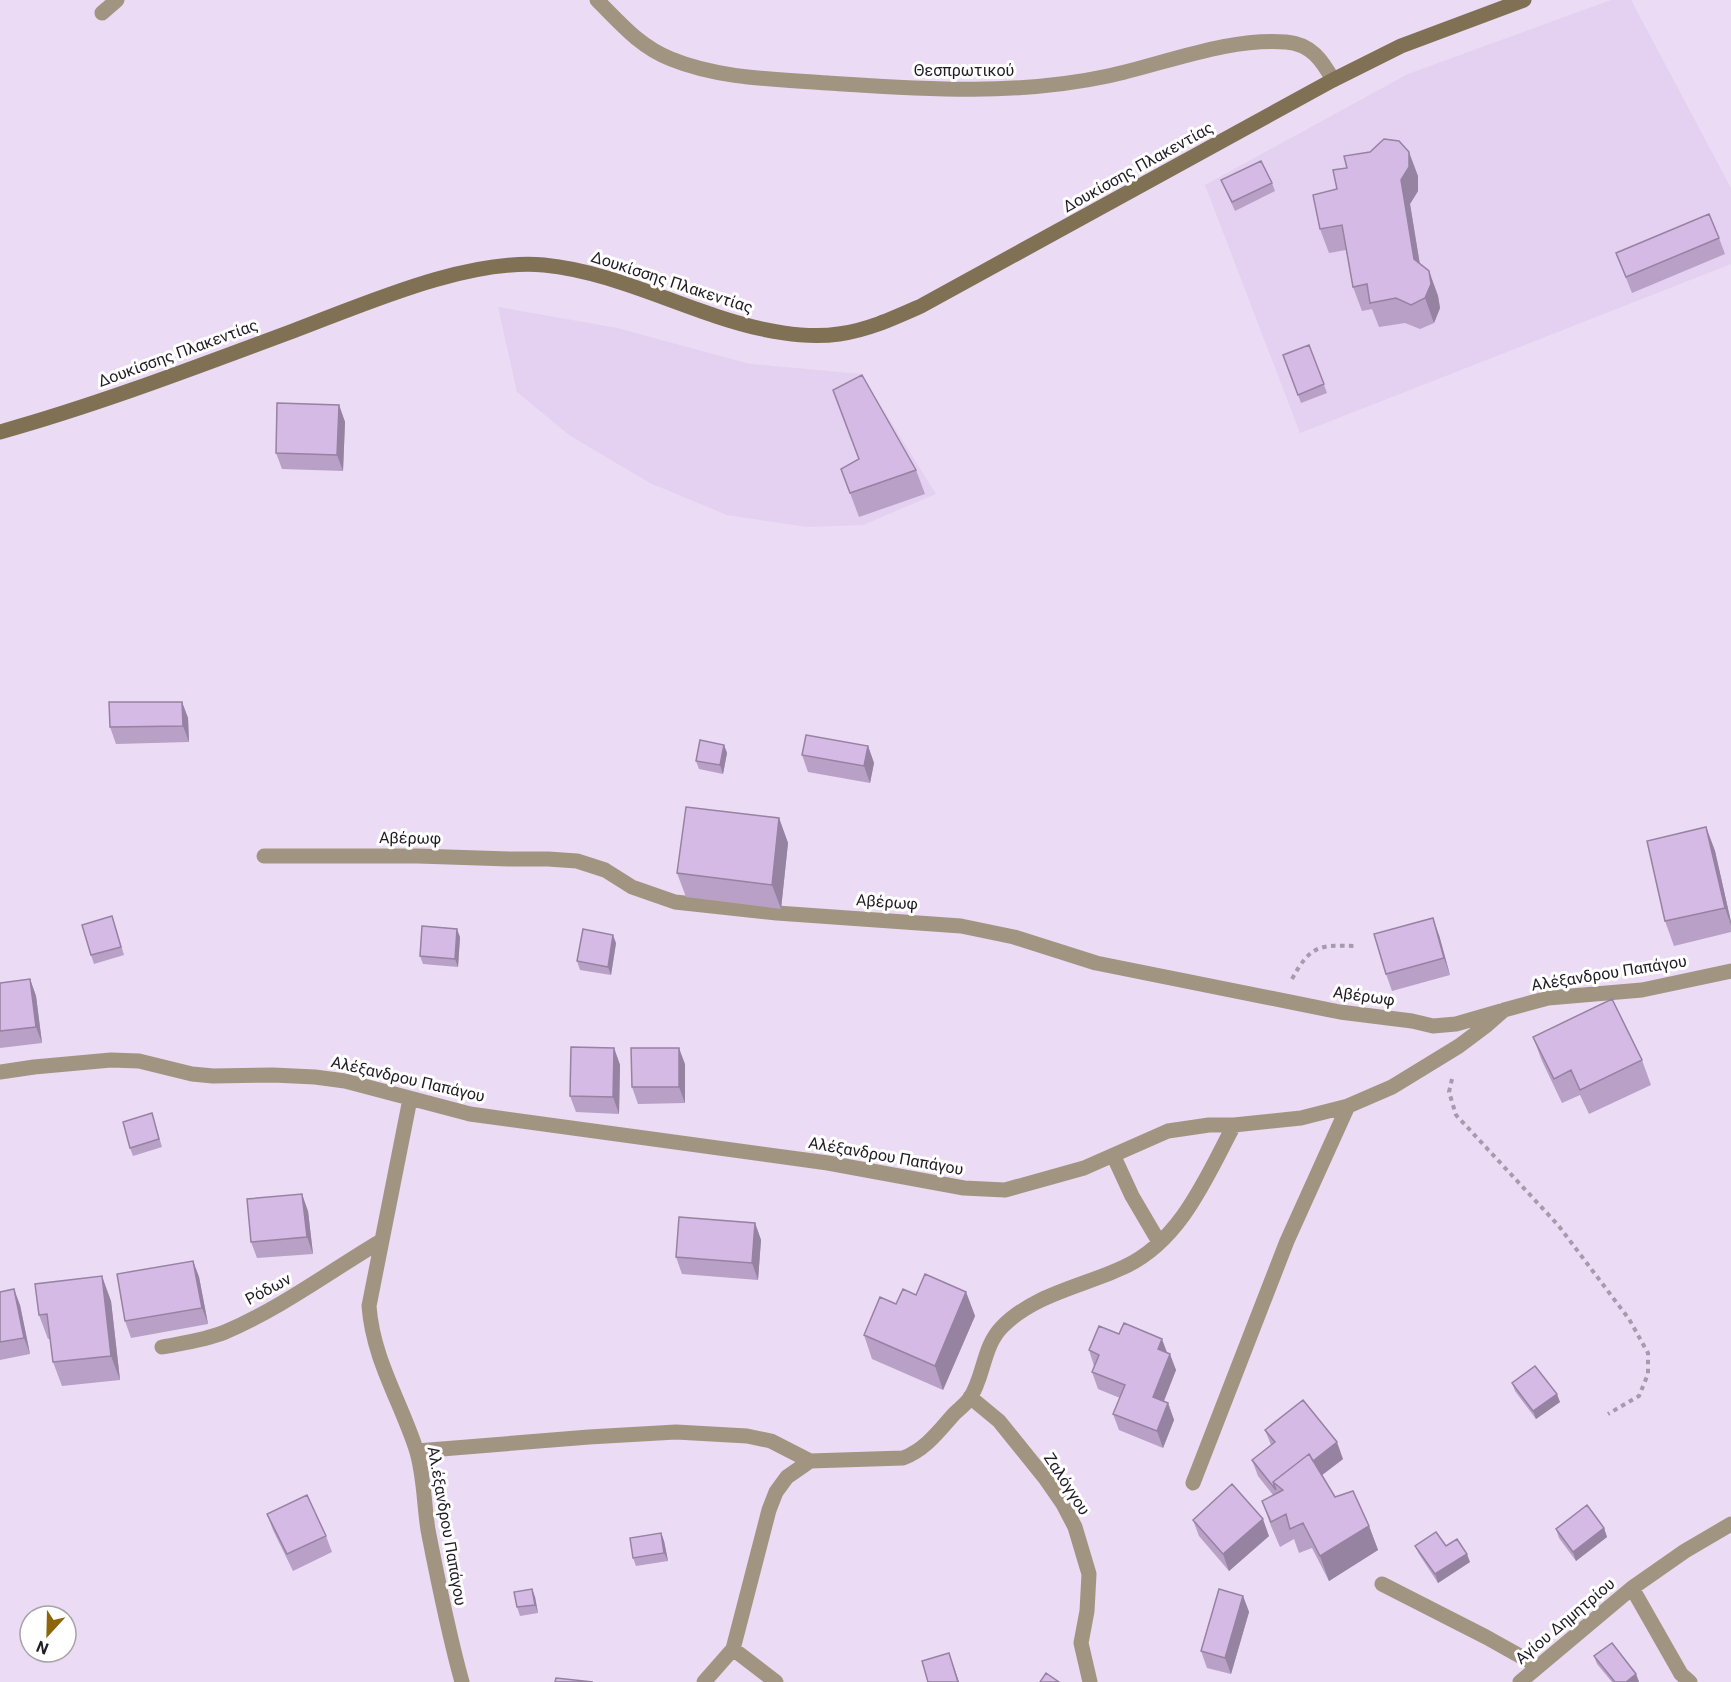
<svg xmlns="http://www.w3.org/2000/svg" width="1731" height="1682" font-family="Roboto,sans-serif">
  <rect width="100%" height="100%" fill="#ebdbf4"/>
  <path fill="#e4d0f0" d="M1611,0H1631L1731,188V264L1300,433L1205,185L1408,74Z
    M498,307L617,328L750,364L861,374L936,494L863,525L807,527L727,515L650,483L569,435L517,392Z"/>
  <g fill="none" stroke-linecap="round" stroke-linejoin="round">
    <path stroke="#a69aad" stroke-width="4" stroke-dasharray="4.5 4.5" stroke-linecap="butt" d="M1292,979C1311,944 1320,945 1357,946
      M1452,1079L1449,1092L1456,1115L1558,1225L1629,1319L1648,1353V1374L1639,1396L1608,1414"/>
    <path stroke="#a19582" stroke-width="15" d="M597,0C620,23 640,47 671,59C720,79 775,79 828,83C922,89 1015,96 1108,76C1164,64 1229,37 1286,42C1311,44 1322,60 1333,80
      M102,13L117,0
      M264,856H418L509,859H548L577,861L605,870L632,887L675,902L777,913L961,926L1014,937L1096,963L1340,1012L1412,1021L1433,1026L1456,1024L1501,1011
      M0,1072L34,1067L111,1060L139,1061L192,1074L213,1076L273,1075L315,1077L345,1081L470,1114L828,1163L964,1188L1005,1190L1084,1168L1168,1131L1209,1125H1234L1301,1118L1348,1106L1392,1087L1459,1046L1487,1025L1504,1010L1548,998L1642,990L1731,971
      M410,1099L369,1306C373,1359 400,1400 416,1449C424,1473 424,1505 428,1530C438,1581 448,1632 462,1682
      M1114,1157L1132,1196L1159,1242
      M162,1347C183,1343 206,1340 225,1332C281,1308 329,1272 381,1241
      M970,1397L999,1421L1045,1478L1063,1504L1075,1527L1089,1574L1087,1611L1081,1643L1090,1682
      M417,1451L589,1437L676,1432L747,1436L771,1441L810,1461
      M1193,1483L1287,1241L1348,1106
      M1382,1584L1486,1637L1538,1666
      M1632,1588L1681,1674L1690,1682
      M733,1649L776,1682
      M704,1682L733,1649L769,1510L776,1492L787,1477L810,1461L903,1458C925,1450 939,1431 954,1414C959,1409 966,1404 970,1398C984,1377 983,1346 1002,1327C1034,1294 1084,1286 1124,1267C1181,1241 1207,1176 1234,1125
      M1520,1682L1632,1588L1685,1551L1731,1524"/>
    <path stroke="#817154" stroke-width="15" d="M0,432C100,404 196,367 293,331C365,304 467,258 544,265C618,272 689,313 762,329C787,334 813,338 839,334C868,330 894,318 921,306L1333,80L1401,46L1524,0"/>
  </g>
  <path fill="#b8a0c6" d="M1370,152L1418,176V191L1410,204L1420,264L1429,271L1438,296L1440,308L1434,323L1420,329L1405,323L1379,327L1372,309L1362,311L1353,287L1346,250L1329,253L1320,229L1347,168Z
    M1221,180L1272,183L1275,191L1235,211Z
    M1719,238L1725,254L1632,293L1616,253Z
    M1309,345L1327,393L1301,403L1283,355Z
    M339,405L345,422L343,471L282,469L276,453Z
    M841,469L916,470L925,494L859,517Z
    M182,702L188,718L189,742L116,744L110,727Z
    M724,745L727,753L723,774L699,769L696,761Z
    M868,746L874,763L870,783L808,772L802,755Z
    M779,818L788,843L781,909L686,897L677,873Z
    M1706,827L1715,851L1731,922V932L1674,946L1665,921Z
    M115,925L124,955L94,964L91,955Z
    M1439,935L1450,975L1392,991L1386,974Z
    M460,937L458,967L423,964L420,956Z
    M616,943L611,975L580,970L577,961Z
    M30,979L36,996L42,1043L0,1048V983Z
    M1533,1037L1642,1060L1651,1085L1589,1114L1580,1095L1562,1103L1542,1061Z
    M614,1048L620,1065L619,1114L576,1112L570,1096Z
    M685,1064V1103L638,1104L632,1087Z
    M152,1113L162,1147L133,1156L130,1148Z
    M308,1211L313,1254L257,1258L251,1242Z
    M755,1223L761,1240L758,1280L682,1274L676,1257Z
    M193,1261L199,1277L208,1324L131,1338L125,1321Z
    M0,1292L20,1305L30,1354L0,1360Z
    M966,1292L975,1316L943,1390L872,1359L864,1335L896,1304L916,1295Z
    M111,1301L120,1380L62,1386L53,1362L50,1339H48L39,1315Z
    M1089,1350L1167,1353L1176,1370L1163,1402L1168,1403L1174,1420L1163,1448L1119,1430L1113,1414L1120,1398L1098,1389L1092,1372L1094,1366Z
    M1512,1383L1560,1402L1536,1419L1515,1391Z
    M1265,1430L1343,1459L1322,1475L1335,1497L1369,1526L1378,1550L1329,1581L1312,1548L1299,1553L1294,1539L1280,1547L1271,1526L1262,1501L1273,1495L1258,1476L1252,1460L1271,1445Z
    M267,1514L326,1536L332,1552L293,1571L273,1530Z
    M1193,1520L1269,1536L1229,1571L1199,1536Z
    M1604,1528L1607,1537L1576,1561L1559,1538L1556,1529Z
    M661,1533L664,1541L668,1561L636,1566L633,1558Z
    M1415,1546H1446L1470,1562L1438,1583L1419,1554Z
    M532,1589L535,1597L538,1613L520,1616L517,1607Z
    M1243,1596L1249,1612L1231,1674L1207,1668L1201,1651Z
    M1594,1656L1636,1674L1639,1682H1612L1597,1664Z"/>
  <path fill="#9682a1" d="M1409,152L1418,176V191L1410,204L1423,284L1414,259L1401,180Z
    M1429,271L1438,296L1440,308L1434,323L1425,298Z
    M339,405L345,422L343,471L337,455Z
    M182,702L188,718L189,742L183,726Z
    M724,745L727,753L723,774L720,765Z
    M868,746L874,763L870,783L864,766Z
    M779,818L788,843L781,909L772,885Z
    M1706,827L1715,851L1731,922V925L1725,908Z
    M1433,918L1439,935L1450,975L1444,958Z
    M457,929L460,937L458,967L455,959Z
    M613,935L616,943L611,975L608,967Z
    M30,979L36,996L42,1043L36,1027Z
    M614,1048L620,1065L619,1114L613,1097Z
    M679,1048L685,1064V1103L679,1087Z
    M302,1194L308,1211L313,1254L307,1237Z
    M755,1223L761,1240L758,1280L752,1263Z
    M193,1261L199,1277L208,1324L202,1308Z
    M102,1276L111,1301L120,1380L111,1356Z
    M14,1289L20,1305L30,1354L24,1338Z
    M966,1292L975,1316L943,1390L935,1366Z
    M1162,1339L1168,1355L1158,1349Z
    M1170,1354L1176,1370L1159,1414L1153,1397Z
    M1557,1394L1560,1402L1536,1419L1533,1411Z
    M1168,1403L1174,1420L1163,1448L1157,1431Z
    M1337,1442L1343,1459L1287,1502L1283,1490L1279,1487Z
    M1263,1519L1269,1536L1229,1571L1223,1554Z
    M1369,1526L1378,1550L1329,1581L1320,1556Z
    M1604,1528L1607,1537L1576,1561L1573,1552Z
    M661,1533L664,1541L668,1561L664,1553Z
    M1467,1554L1470,1562L1438,1583L1435,1574Z
    M532,1589L535,1597L538,1613L535,1605Z
    M1243,1596L1249,1612L1231,1674L1225,1658Z
    M949,1653L955,1670L959,1682H958Z
    M1636,1674L1639,1682H1626Z"/>
  <path fill="#d6bae6" stroke="#9682a1" stroke-width="1.5" d="M1384,139L1399,141L1409,152V167L1401,180L1414,259L1429,271L1431,284L1425,298L1411,305L1396,298L1370,303L1367,284L1353,287L1342,225L1320,229L1313,195L1337,189L1333,170L1347,168L1344,156L1370,152Z
    M1261,161L1272,183L1232,202L1221,180Z
    M1709,214L1719,238L1626,277L1616,253Z
    M1309,345L1324,384L1298,395L1283,355Z
    M862,375L916,470L850,493L841,469L859,459L833,390Z
    M277,403L339,405L337,455L276,453Z
    M109,702H182L183,726L110,727Z
    M806,735L868,746L864,766L802,755Z
    M700,740L724,745L720,765L696,761Z
    M686,807L779,818L772,885L677,873Z
    M1706,827L1725,908L1665,921L1647,841Z
    M112,916L121,947L91,955L82,925Z
    M1433,918L1444,958L1386,974L1374,934Z
    M422,926L457,929L455,959L420,956Z
    M583,929L613,935L608,967L577,961Z
    M30,979L36,1027L0,1031V983Z
    M1612,999L1642,1060L1580,1090L1571,1070L1554,1079L1533,1037Z
    M571,1047L614,1048L613,1097L570,1096Z
    M631,1048H679V1087H632Z
    M152,1113L159,1139L130,1148L123,1122Z
    M302,1194L307,1237L251,1242L247,1199Z
    M679,1217L755,1223L752,1263L676,1257Z
    M193,1261L202,1308L125,1321L117,1274Z
    M925,1274L966,1292L935,1366L864,1335L880,1297L896,1304L903,1289L916,1295Z
    M102,1276L111,1356L53,1362L47,1314L39,1315L35,1284Z
    M14,1289L24,1338L0,1342V1292Z
    M1124,1323L1162,1339L1158,1349L1170,1354L1153,1397L1168,1403L1157,1431L1113,1414L1125,1385L1092,1372L1099,1355L1089,1350L1099,1326L1119,1334Z
    M1535,1366L1557,1394L1533,1411L1512,1383Z
    M1303,1400L1337,1442L1313,1461L1309,1454L1273,1482L1276,1490L1252,1460L1275,1442L1265,1430Z
    M1309,1454L1335,1497L1353,1491L1369,1526L1320,1556L1303,1523L1290,1529L1286,1514L1271,1522L1262,1501L1283,1490L1273,1482Z
    M1232,1484L1263,1519L1223,1554L1193,1520Z
    M307,1495L326,1536L287,1554L267,1514Z
    M1587,1505L1604,1528L1573,1552L1556,1529Z
    M1436,1532L1446,1546L1457,1539L1467,1554L1435,1574L1415,1546Z
    M661,1533L664,1553L633,1558L630,1538Z
    M532,1589L535,1605L517,1607L514,1592Z
    M1219,1589L1243,1596L1225,1658L1201,1651Z
    M1612,1643L1636,1674L1626,1682H1615L1594,1656Z
    M949,1653L958,1682H928L922,1661Z
    M1046,1673L1059,1682H1040Z
    M556,1678L593,1682H555Z"/>
  <g text-anchor="middle" dominant-baseline="central" stroke-width="6" stroke-linejoin="round" paint-order="stroke">
    <g font-size="16" fill="#211b24" stroke="#fff">
      <text x="964" y="70">Θεσπρωτικού</text>
      <text transform="translate(1138 167) rotate(-29)">Δουκίσσης Πλακεντίας</text>
      <text transform="translate(672 282) rotate(18)">Δουκίσσης Πλακεντίας</text>
      <text transform="translate(178 353) rotate(-20)">Δουκίσσης Πλακεντίας</text>
      <text transform="translate(410 838) rotate(1)">Αβέρωφ</text>
      <text transform="translate(887 902) rotate(4)">Αβέρωφ</text>
      <text transform="translate(1609 973) rotate(-9)">Αλέξανδρου Παπάγου</text>
      <text transform="translate(1364 996) rotate(8)">Αβέρωφ</text>
      <text transform="translate(408 1079) rotate(13)">Αλέξανδρου Παπάγου</text>
      <text transform="translate(886 1156) rotate(10)">Αλέξανδρου Παπάγου</text>
      <text transform="translate(268 1289) rotate(-28)">Ρόδων</text>
      <text transform="translate(1067 1484) rotate(57)">Ζαλόγγου</text>
      <text transform="translate(447 1526) rotate(80)">Αλ.έξανδρου Παπάγου</text>
      <text transform="translate(1565 1621) rotate(-40)">Αγίου Δημητρίου</text>
    </g>
  </g>
  <g transform="translate(48 1634) rotate(202)"><circle r="28" fill="#ffffff" stroke="#a6a4a7" stroke-width="1.5"/>
  <path d="M0-4.5L10 22L0 15L-10 22Z" fill="#8d6609"/>
  <text y="-9" font-size="16" font-weight="bold" text-anchor="middle" fill="#211b24">N</text>
  </g>
</svg>
